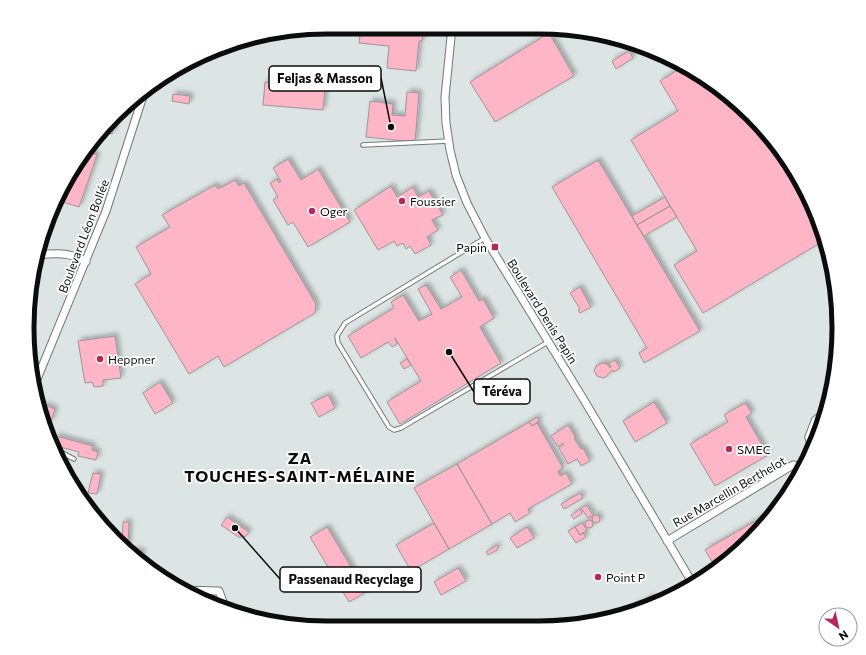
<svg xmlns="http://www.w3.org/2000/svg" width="866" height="655" font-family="Commissioner,sans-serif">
  <defs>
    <filter id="shadow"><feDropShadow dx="3" dy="-3" stdDeviation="2" flood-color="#0004"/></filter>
  </defs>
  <rect width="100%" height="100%" fill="#dde4e4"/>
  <path fill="#26aca9" d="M284,621L342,622L352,623L353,625H289L281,624Z"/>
  <path fill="#feb5c5" stroke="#9c9697" filter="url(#shadow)" d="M361,27H420V34H423L422,41H419L416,71L387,68L389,46L359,43Z
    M549,33L574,76L495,122L470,82Z
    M629,51L633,58L616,69L612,61Z
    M684,66L721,89L788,160L816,212L825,240L703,313L674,265L697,251L631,140L678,111L660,81Z
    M265,82L325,87L323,110L263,105Z
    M407,92L419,93L415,142L366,137L370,101L393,104L392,115L405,116Z
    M173,94L190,96L189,104L172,101Z
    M119,112L112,134L105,132L106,127L115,115Z
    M88,152L97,155L79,207L56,200L58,194Z
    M288,159L301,180L318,169L350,222L308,247L293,222L288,225L273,200L278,197L270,183L277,179L279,183L281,181L273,168Z
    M598,160L700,331L644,363L639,353L647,348L552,187Z
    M235,180L239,186L244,183L316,304L315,313L224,367L218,356L189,374L135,284L151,274L136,247L170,227L162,215L215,185L218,189Z
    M391,186L397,197L413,187L418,197L429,191L443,215L432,220L438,230L427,237L431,245L415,254L410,246L406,249L403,243L397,246L394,241L378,250L354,210Z
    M665,197L670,206L637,225L632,216Z
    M670,206L677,217L644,236L637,225Z
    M461,270L479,301L483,299L494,318L480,327L501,363L400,424L387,402L421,381L395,338L397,344L392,347L388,342L361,358L348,336L394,308L391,302L403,295L419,321L432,314L418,289L426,285L441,309L462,297L450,277Z
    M580,287L591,307L580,313L578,310L580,309L570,293Z
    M115,336L121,378L103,380V386L94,387L92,382L85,383L78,341Z
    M407,359L411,365L404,369L400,363Z
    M615,360L620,368L614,372L613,370L610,372L606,377L603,378L597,376L594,371L596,366L603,363L607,364L610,368L611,367L609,363Z
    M160,382L173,403L155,414L143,393Z
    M328,395L335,408L319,417L311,403Z
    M654,402L667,423L635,442L623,421Z
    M745,403L752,413L746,417L768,455L715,486L690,444L728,422L724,415Z
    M45,405L55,409L51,422L46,420L48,416L41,414L42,408H44Z
    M537,417L539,421L532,426L529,422Z
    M529,422L532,426L537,423L563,468L558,471L559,474L560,476L566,473L572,484L528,509L530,513L515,522L510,513L492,524L457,464Z
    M568,425L576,438H574L581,449L583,448L590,461L581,466L577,459L568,464L559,448L564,444L563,443L558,447L551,436Z
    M56,436L93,446L92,450L98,452L96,460L78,456L79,452L56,446V444L54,443Z
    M457,464L492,524L449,549L414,488Z
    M93,473L101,474L97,494L88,493Z
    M580,493L583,498L564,509L561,504Z
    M586,505L593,515L588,518L581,508Z
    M580,509L582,513L574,519L571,515Z
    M592 519a4 4 0 1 1 8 0a4 4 0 1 1-8 0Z
    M764,516L767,521L751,540L716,568L705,550Z
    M227,517L249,532L245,537L242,535L240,538L221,525Z
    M585 524a4 4 0 1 1 8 0a4 4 0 1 1-8 0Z
    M123,522H129L128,545H122Z
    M434,523L449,549L411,571L396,545Z
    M582,523L587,530L580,535L575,527Z
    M327,527L366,592L349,602L310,537Z
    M527,527L534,538L517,548L510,538Z
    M575,527L580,535L583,533L586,537L576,543L568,531Z
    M497,545L498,547L497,550L488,555L486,552Z
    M128,551H142L141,561L129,553Z
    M458,568L466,581L441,595L434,582Z
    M651,597L656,604L631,611L630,610Z"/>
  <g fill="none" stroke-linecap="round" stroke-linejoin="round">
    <g stroke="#727878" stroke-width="5.5">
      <path id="service" d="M363,145L449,141
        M485,238L345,323L337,336L338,343L389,427L394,430L401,428L548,342
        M55,449L74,459
        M811,452L807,437L814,419L827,408"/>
    </g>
    <g stroke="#727878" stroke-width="9">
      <path id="minor" d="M452,27L445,97L446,123L450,150L456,175L467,203L485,238L584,400L693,584
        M37,255C55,253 71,252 86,262
        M35,384L106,211L144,93
        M667,541L793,465L803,467
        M181,590L219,591L226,610"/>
    </g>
    <use href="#service" stroke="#fff" stroke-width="3.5"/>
    <use href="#minor" stroke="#fff" stroke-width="7"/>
  </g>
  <g fill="#b6285a" stroke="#fff" stroke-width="1.5">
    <circle cx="402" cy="201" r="4"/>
    <circle cx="312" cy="211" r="4"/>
    <rect x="491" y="243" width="8" height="8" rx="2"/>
    <circle cx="100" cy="359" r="4"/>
    <circle cx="729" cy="449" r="4"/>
    <circle cx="598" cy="577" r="4"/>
  </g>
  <g text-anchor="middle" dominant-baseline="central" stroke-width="3.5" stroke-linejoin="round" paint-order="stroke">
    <g font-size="12" fill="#0a0d0c" stroke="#fff" text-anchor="start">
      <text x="410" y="201">Foussier</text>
      <text x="320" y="211">Oger</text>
      <text x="487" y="247" text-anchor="end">Papin</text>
      <text x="108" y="359">Heppner</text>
      <text x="737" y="449">SMEC</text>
      <text x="606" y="577">Point P</text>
    </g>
    <g font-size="12" fill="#0a0d0c" stroke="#fff">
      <text transform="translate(83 236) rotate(-69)">Boulevard Léon Bollée</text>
      <text transform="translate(543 311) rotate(58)">Boulevard Denis Papin</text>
      <text transform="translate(729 491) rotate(-30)">Rue Marcellin Berthelot</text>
    </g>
    <g font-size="16" font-weight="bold" letter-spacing="1" fill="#0a0d0c" stroke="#fff">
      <text x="300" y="457">ZA<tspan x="300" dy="18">TOUCHES-SAINT-MÉLAINE</tspan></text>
    </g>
  </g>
  <path d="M0 0H866V655H0ZM327 34H539A293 293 0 0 1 832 327V328A293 293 0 0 1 539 621H327A293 293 0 0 1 34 328V327A293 293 0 0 1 327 34Z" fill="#fff" fill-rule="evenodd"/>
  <path fill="none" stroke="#0a0d0c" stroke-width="5" d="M327 34H539A293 293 0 0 1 832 327V328A293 293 0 0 1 539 621H327A293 293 0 0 1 34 328V327A293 293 0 0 1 327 34Z"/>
  <path fill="none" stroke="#0a0d0c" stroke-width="1.5" d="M391 127L381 78M449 352L474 392M235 528L280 579"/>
  <g fill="#0a0d0c" stroke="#fff" stroke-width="1.5">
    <circle cx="391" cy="127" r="4"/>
    <circle cx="449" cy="352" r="4"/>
    <circle cx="235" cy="528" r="4"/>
  </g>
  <g fill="#fff" stroke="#0a0d0c" stroke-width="1.5">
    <rect x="269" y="66" width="112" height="25" rx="4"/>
    <rect x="474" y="379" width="56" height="25" rx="4"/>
    <rect x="280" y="567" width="141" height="25" rx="4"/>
  </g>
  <g font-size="13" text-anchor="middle" font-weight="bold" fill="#0a0d0c">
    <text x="325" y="83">Feljas &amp; Masson</text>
    <text x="502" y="396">Téréva</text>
    <text x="351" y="584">Passenaud Recyclage</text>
  </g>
  <g transform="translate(838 627) rotate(146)"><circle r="19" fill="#ffffff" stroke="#9d9e9e"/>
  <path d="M0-3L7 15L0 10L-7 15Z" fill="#b6285a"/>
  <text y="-6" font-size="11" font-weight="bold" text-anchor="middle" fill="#0a0d0c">N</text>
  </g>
</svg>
